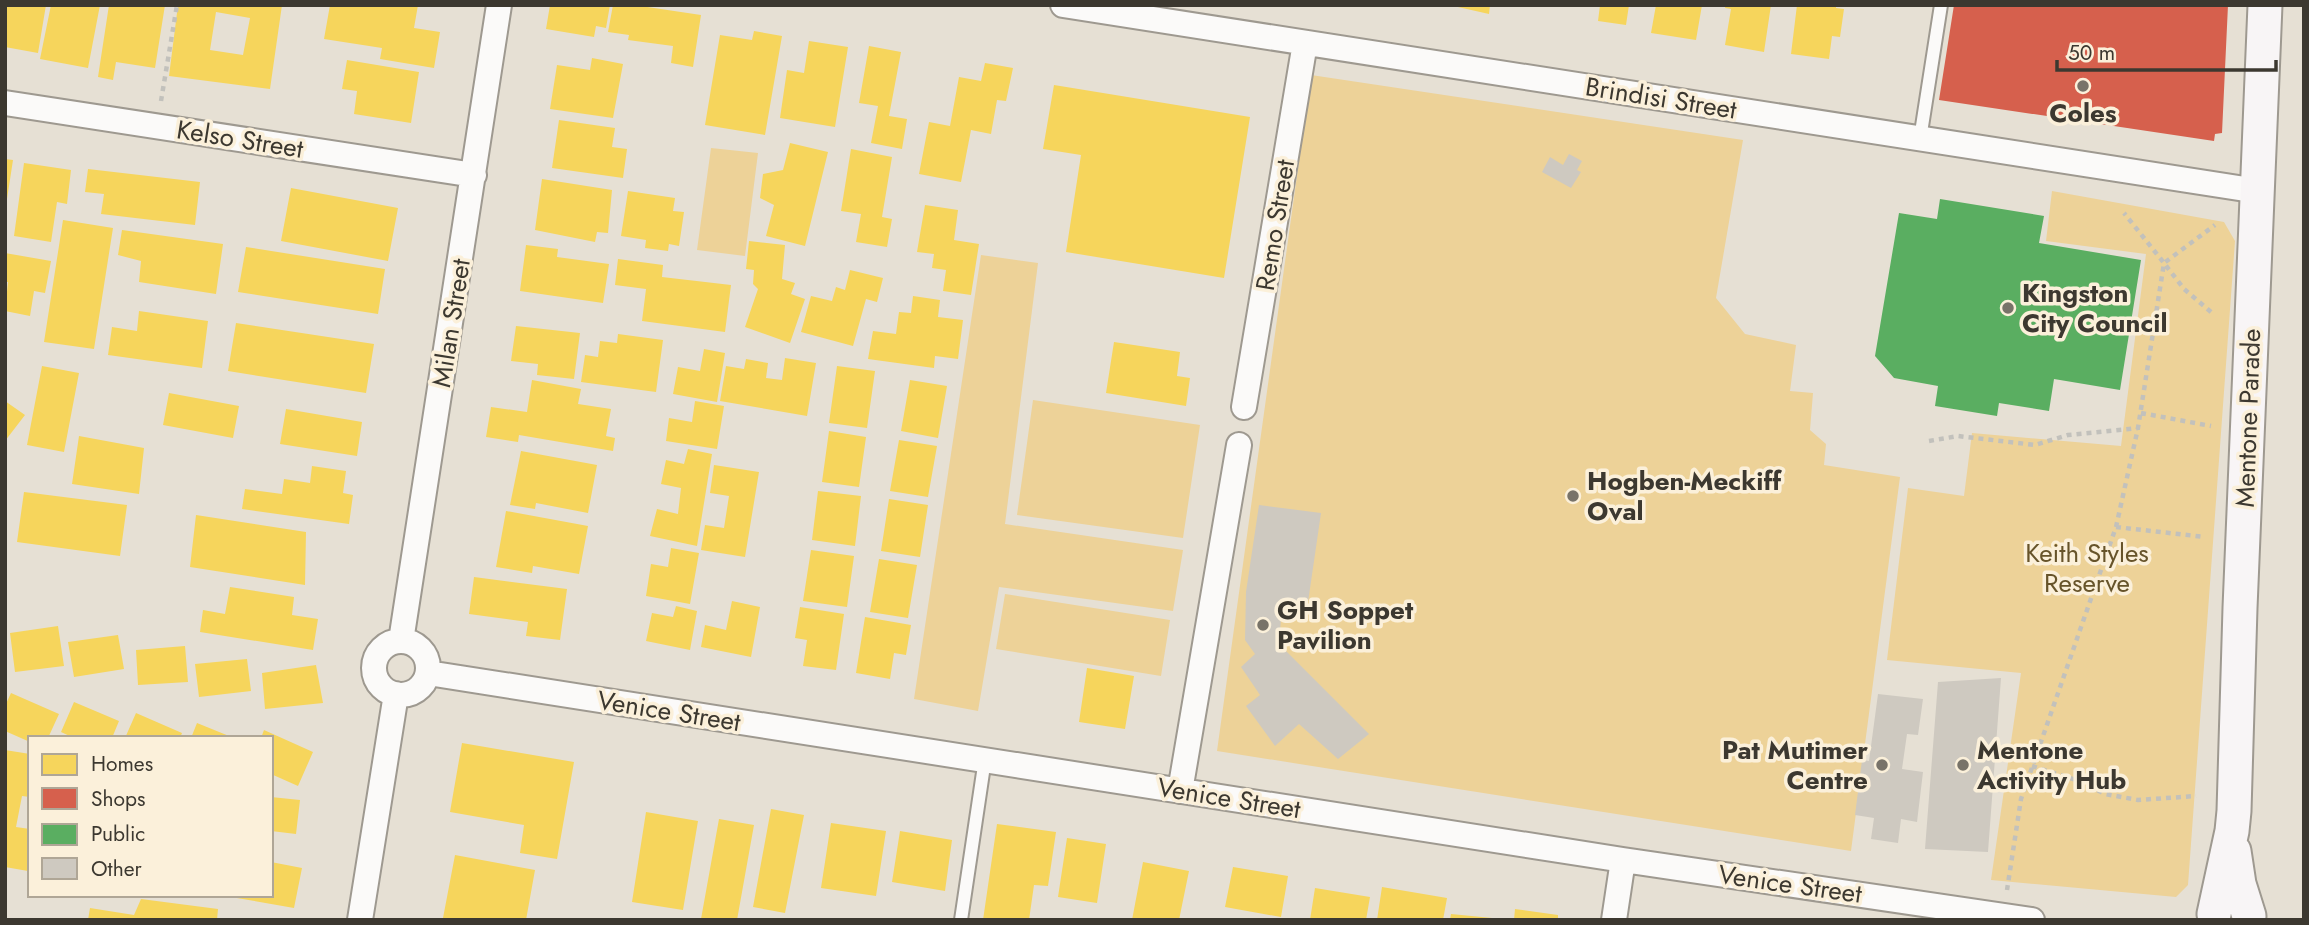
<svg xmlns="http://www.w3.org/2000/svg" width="2309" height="925" font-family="Jost,sans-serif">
  <rect width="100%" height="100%" fill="#e6e0d4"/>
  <path fill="#edd298" d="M1311,75L1743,140L1716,298L1745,334L1796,345L1790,391L1813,393L1810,430L1826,444L1824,465L1900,477L1851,851L1217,751Z
    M711,148L758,153L745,256L697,250Z
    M2052,191L2224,222L2235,241L2188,885L2176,897L1991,880L2021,673L1887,660L1908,488L1964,496L1972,433L2121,446L2146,254L2046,241Z
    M981,255L1038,263L1005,524L1183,550L1173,611L999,587L978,711L914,699Z
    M1033,400L1200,425L1183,538L1017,515Z
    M1005,594L1170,620L1161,676L996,649Z"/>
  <path fill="#f6d55c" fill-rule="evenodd" d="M5,5H46L38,53L5,47Z
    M51,5H100L88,68L40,59Z
    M109,5H165L155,68L116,62L113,80L98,77Z
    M178,5H282L270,89L169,76ZM216,12L250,18L243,55L210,50Z
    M330,5H418L414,28L440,32L434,68L380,59L382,48L324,39Z
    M550,5H610L606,28L596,26L594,37L546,29Z
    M613,5H634L701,15L693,67L671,63L673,46L628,40L629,35L608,32Z
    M1449,5H1490L1489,14Z
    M1600,5H1629L1626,25L1598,21Z
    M1656,5H1702L1696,40L1651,33Z
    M1726,5H1771L1764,52L1725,45L1731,9L1725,8Z
    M1797,5H1836V8L1844,9L1840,37L1832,36L1829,59L1791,54Z
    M754,31L782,36L765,135L705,125L720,35L752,40Z
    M809,41L848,47L835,127L780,118L787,70L804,73Z
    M869,46L901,52L889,116L907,119L902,149L871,143L878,106L859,103Z
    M592,58L623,64L613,118L550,109L557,65L590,70Z
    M347,60L419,72L411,123L354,114L357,91L342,89Z
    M985,63L1013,68L1006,101L997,100L991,134L971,130L961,182L919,174L929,122L950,126L959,77L981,81Z
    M1054,85L1250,117L1224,278L1066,252L1081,155L1043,149Z
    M559,120L615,128L612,147L627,149L623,178L552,168Z
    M790,143L828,152L805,246L766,236L774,205L760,198L763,174L783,170Z
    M851,149L892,157L882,217L892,219L887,247L856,242L861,214L841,211Z
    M5,159L13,160L7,199H5Z
    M24,163L71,170L67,204L57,202L51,242L14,236Z
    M88,169L200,182L195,225L101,214L104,194L85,192Z
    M542,179L612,190L608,233L597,232L595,242L535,230Z
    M291,188L398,208L388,261L281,241Z
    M628,191L675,198L673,211L684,212L679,246L669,244L668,251L645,248L646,240L621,236Z
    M925,205L958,210L954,240L979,244L971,295L943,291L946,270L932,268L934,254L917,252Z
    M63,220L113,228L94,349L44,342Z
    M122,230L223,244L216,294L139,282L141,261L118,255Z
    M749,241L785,245L782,279L795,283L791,294L805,299L790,343L745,327L758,289L753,284L754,270L746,269Z
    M526,245L558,249L557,257L609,264L603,303L520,291Z
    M246,247L385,269L378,314L238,292Z
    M5,253L51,261L45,293L34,291L30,316L5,311L8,282H5Z
    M618,259L663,265L662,277L731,285L725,332L642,321L646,289L615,285Z
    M850,270L883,278L877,302L866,299L853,346L801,332L811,296L832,301L836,287L845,290Z
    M913,296L940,300L938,317L963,320L958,359L935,356L934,368L868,359L873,331L896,334L899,312L911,313Z
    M139,311L208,321L202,368L108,355L112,327L137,331Z
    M236,323L374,344L366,393L228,371Z
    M516,326L580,333L574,379L537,375L538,364L511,361Z
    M618,334L663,340L656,392L581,382L585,355L598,357L600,341L617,343Z
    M1114,342L1180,352L1177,376L1190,378L1186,406L1106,393Z
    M704,349L725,353L717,402L673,394L678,367L700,371Z
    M785,358L816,363L807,416L720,401L726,366L744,369L746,359L768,363L766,378L782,380Z
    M42,366L79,373L64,452L27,445Z
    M837,366L875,371L867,428L829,423Z
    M532,380L581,389L578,404L611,409L606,436L615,438L613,451L519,435L518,442L486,437L491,407L527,412Z
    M910,380L947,386L938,438L901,431Z
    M169,393L239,406L233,438L163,425Z
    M5,401L25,415L5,441Z
    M695,401L724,406L717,449L666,441L669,418L692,422Z
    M286,409L362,422L357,456L280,444Z
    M829,431L866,437L859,487L822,482Z
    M79,436L144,448L139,494L72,484Z
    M899,440L937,446L928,497L890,491Z
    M688,449L712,454L697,546L650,536L657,509L678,514L681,488L661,484L666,460L684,464Z
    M521,451L597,465L588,513L536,503L535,509L510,505Z
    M714,465L759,472L745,557L701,550L705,525L724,528L729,496L710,493Z
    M312,466L346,471L343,493L353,495L349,524L242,509L245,489L282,494L284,479L310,483Z
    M818,491L861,496L855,546L812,540Z
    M24,492L127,505L120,556L17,542Z
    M889,499L928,505L920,557L881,551Z
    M506,511L588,526L579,574L533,566L532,573L496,567Z
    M196,515L306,532L305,585L190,567Z
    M671,548L699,553L690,604L646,596L651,564L668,567Z
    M811,550L854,556L847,607L803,601Z
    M879,559L917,565L908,618L870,612Z
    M474,577L567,589L560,640L526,636L528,622L469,614Z
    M230,587L294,597L292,615L318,619L313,650L200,632L203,610L225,614Z
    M732,601L760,607L751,657L701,647L705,625L726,630Z
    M676,606L697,611L690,650L646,641L652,613L673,617Z
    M800,607L844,614L836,670L803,666L807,640L795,638Z
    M865,617L911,625L906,655L894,653L890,679L856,673Z
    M58,626L64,666L15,672L10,633Z
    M118,635L124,669L74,677L68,642Z
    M185,646L188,682L138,685L136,650Z
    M247,659L251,691L199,697L195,664Z
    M316,665L323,703L265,709L262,673Z
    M1087,668L1134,676L1125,729L1079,722Z
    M11,693L59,714L48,738H30V742L5,731V706Z
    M74,702L119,721L112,738H74L61,732Z
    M136,713L182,733L180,738H125Z
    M197,723L234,738H191Z
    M264,730L313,752L298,786L271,774V738H261Z
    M462,743L574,762L557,859L520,853L524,825L450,812Z
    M5,750L30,754V797L22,796L16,827L30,829L28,871L5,867Z
    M271,797L300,800L296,834L271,831Z
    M771,809L804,815L785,913L753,907Z
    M646,812L698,821L683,910L632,902Z
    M719,819L754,825L737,920L701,919Z
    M831,823L886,831L876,896L821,888Z
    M997,824L1056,832L1048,886L1034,885L1029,920H983Z
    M900,831L952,840L945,891L892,882Z
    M1067,838L1106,844L1097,903L1058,897Z
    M455,855L535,870L526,920H455L443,918Z
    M271,862L302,868L294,908L231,897L271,895Z
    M1143,862L1189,871L1179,920H1132Z
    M1233,867L1288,876L1281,917L1225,907Z
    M1382,887L1447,898L1443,920H1377Z
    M1315,888L1370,897L1366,920H1310Z
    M141,899L218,909L217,920H88L90,908L134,915Z
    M1515,909L1558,915V920H1514Z
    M1451,914L1492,918V920H1450Z"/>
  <path fill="#d6604d" d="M1954,5H2228L2222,133L2215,134L2214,141L1939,100Z"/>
  <path fill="#5aae61" d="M1940,199L2044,216L2039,243L2141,260L2120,390L2054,379L2049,411L1999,403L1997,416L1935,406L1938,386L1894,378L1875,356L1899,213L1937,219Z"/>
  <path fill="#cec9c0" d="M1569,154L1582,161L1577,170L1581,172L1571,188L1542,172L1550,157L1563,165Z
    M1259,505L1321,513L1307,609L1282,606L1279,644L1369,734L1338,759L1299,724L1275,746L1246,706L1260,695L1241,667L1255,654L1245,640L1246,592Z
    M2001,678L1988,852L1925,849L1938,682Z
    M1878,694L1923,699L1918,735L1907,734L1902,769L1923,772L1917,822L1901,819L1898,843L1871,839L1874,818L1855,815L1862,760L1869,761Z"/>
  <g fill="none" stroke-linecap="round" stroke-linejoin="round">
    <g stroke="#9e9990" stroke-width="16">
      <path id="lane" d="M1920,139L1941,5
        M961,920L985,759"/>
    </g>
    <g stroke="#9e9990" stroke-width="28">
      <path id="street" d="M1063,5L2258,191
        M5,103L474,175
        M1244,407L1305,43
        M401,641L499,5
        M374 668a27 27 0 1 1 54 0a27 27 0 1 1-54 0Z
        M428,673L1623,860L2032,920
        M1180,791L1239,445
        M360,920L396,694
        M1614,920L1623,860"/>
    </g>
    <g stroke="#9e9990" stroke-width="37">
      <path id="secondary" d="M2234,851L2239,884L2249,916
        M2214,914L2232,831L2234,811L2240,608L2265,5"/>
    </g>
    <path stroke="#c2c1bc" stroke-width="4.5" stroke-dasharray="5 5" stroke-linecap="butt" d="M161,101L177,5
      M2211,312L2184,289L2164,263L2215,225
      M2141,413L2211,426
      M1929,441L1958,436L2035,445L2068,435L2138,428
      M2116,527L2205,537
      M2032,766L2079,781L2105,794L2138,800L2196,796
      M2007,890L2021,799L2116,527L2138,428L2164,263L2124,213"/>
    <use href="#lane" stroke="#fbfaf9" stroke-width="12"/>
    <use href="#street" stroke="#fbfaf9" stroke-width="24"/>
    <use href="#secondary" stroke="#f8f5f6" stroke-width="33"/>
  </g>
  <g fill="#787369" stroke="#fbf0da" stroke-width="2.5">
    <circle cx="2083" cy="86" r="7"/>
    <circle cx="2008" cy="308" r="7"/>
    <circle cx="1573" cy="496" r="7"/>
    <circle cx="1263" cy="625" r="7"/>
    <circle cx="1882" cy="765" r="7"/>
    <circle cx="1963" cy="765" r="7"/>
  </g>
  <g text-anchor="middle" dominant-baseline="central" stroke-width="7" stroke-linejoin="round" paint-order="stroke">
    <g font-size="26" fill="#3c3830" stroke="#fbf0da">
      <text transform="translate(1661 98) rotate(9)">Brindisi Street</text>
      <text transform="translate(240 139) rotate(9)">Kelso Street</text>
      <text transform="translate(1275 225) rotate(-81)">Remo Street</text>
      <text transform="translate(451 323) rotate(-81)">Milan Street</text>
      <text transform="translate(2248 418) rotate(-88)">Mentone Parade</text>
      <text transform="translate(669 711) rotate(9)">Venice Street</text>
      <text transform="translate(1229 798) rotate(9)">Venice Street</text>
      <text transform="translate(1790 884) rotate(8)">Venice Street</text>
    </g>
    <g font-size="26" font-weight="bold" fill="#3c3830" stroke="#fbf0da" text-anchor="start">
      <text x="2083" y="113" text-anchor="middle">Coles</text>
      <text x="2022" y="293">Kingston<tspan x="2022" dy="30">City Council</tspan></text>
      <text x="1587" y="481">Hogben-Meckiff<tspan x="1587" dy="30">Oval</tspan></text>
      <text x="1277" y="610">GH Soppet<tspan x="1277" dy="30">Pavilion</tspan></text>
      <text x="1868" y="750" text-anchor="end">Pat Mutimer<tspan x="1868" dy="30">Centre</tspan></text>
      <text x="1977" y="750">Mentone<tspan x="1977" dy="30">Activity Hub</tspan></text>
    </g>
    <g font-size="26" fill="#67542a" stroke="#fbf0da">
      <text x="2087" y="553">Keith Styles<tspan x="2087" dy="30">Reserve</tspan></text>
    </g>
  </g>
  <rect width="2309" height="925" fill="none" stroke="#3c3830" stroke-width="14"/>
  <rect x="28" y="736" width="245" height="161" fill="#fbf0da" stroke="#afa696" stroke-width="2"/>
  <rect x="42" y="754" width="35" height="21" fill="#f6d55c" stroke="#afa696" stroke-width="2"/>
  <text x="91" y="771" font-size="21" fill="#3c3830">Homes</text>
  <rect x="42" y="788" width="35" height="21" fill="#d6604d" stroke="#afa696" stroke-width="2"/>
  <text x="91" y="806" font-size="21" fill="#3c3830">Shops</text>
  <rect x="42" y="824" width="35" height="21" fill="#5aae61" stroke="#afa696" stroke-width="2"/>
  <text x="91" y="841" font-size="21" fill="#3c3830">Public</text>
  <rect x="42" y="858" width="35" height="21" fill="#cec9c0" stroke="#afa696" stroke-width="2"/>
  <text x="91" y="876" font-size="21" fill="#3c3830">Other</text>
  <path d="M2057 60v10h219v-10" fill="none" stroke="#3c3830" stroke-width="3.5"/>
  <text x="2068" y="60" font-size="21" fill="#3c3830" stroke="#fbf0da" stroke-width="5" paint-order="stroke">50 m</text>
</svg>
